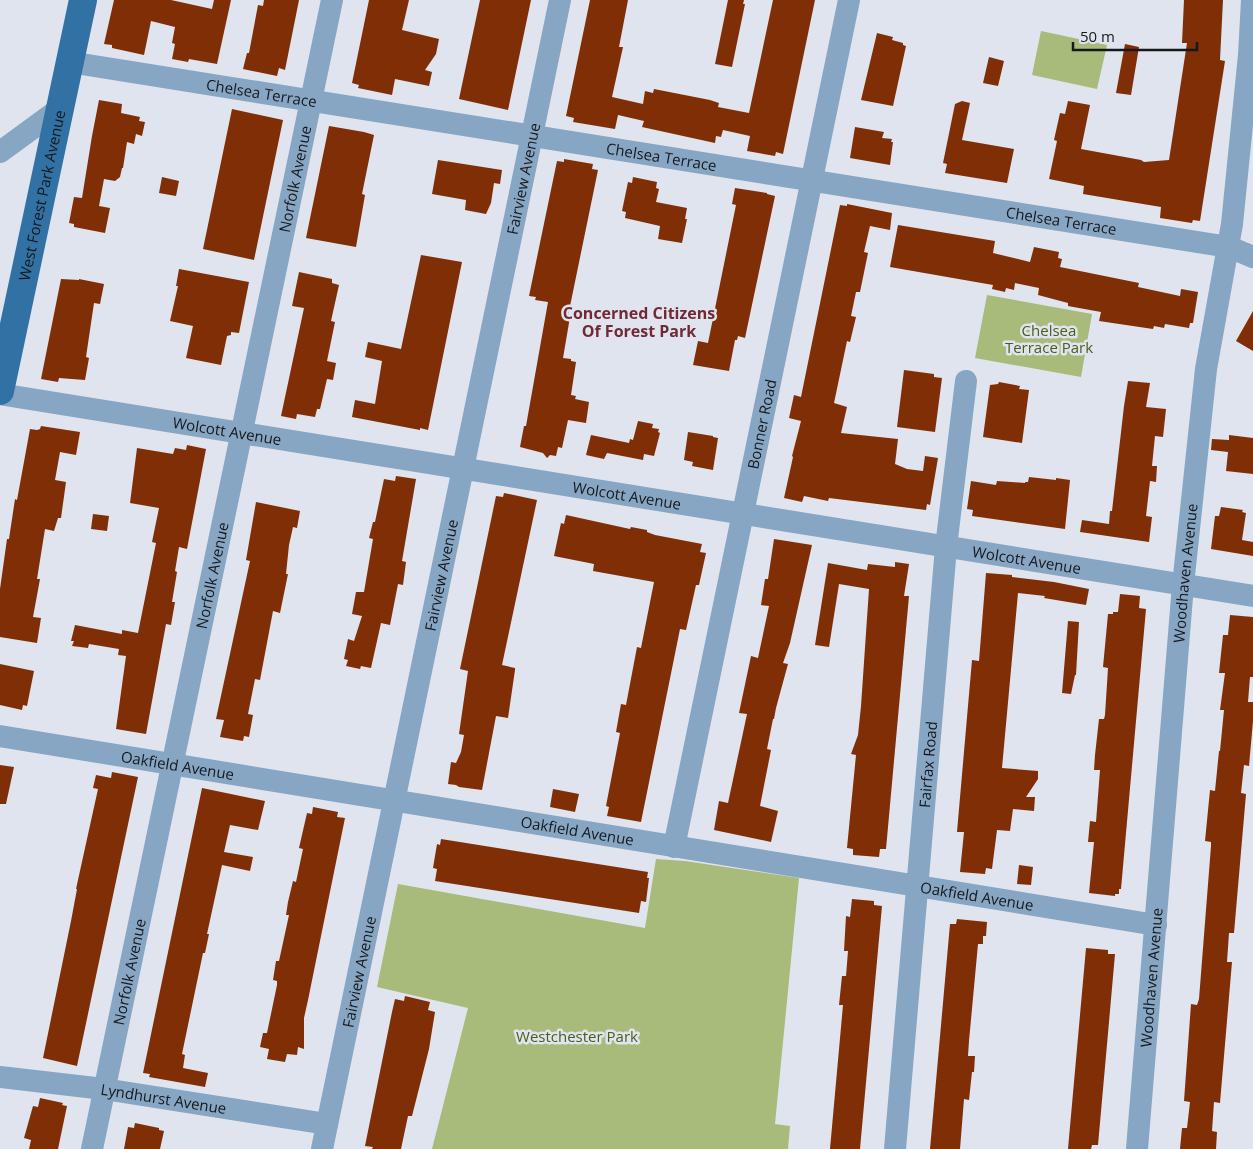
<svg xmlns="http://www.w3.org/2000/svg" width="1253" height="1149" font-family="'Open Sans',sans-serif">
  <rect width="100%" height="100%" fill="#dfe4ee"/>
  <path fill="#a8bb7b" d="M1041,31L1107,45L1097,89L1032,75Z
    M987,295L1092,314L1081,377L975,358Z
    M656,859L685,861L799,878L775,1124L790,1126L788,1149H432L468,1008L377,987L398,884L645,928Z"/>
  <path fill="#802e06" d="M114,0H171L212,9L214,0H231L217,64L189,59L188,62L172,59L175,44L172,43L175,27L151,21L144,55L112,48V45L104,44Z
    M264,0H299L285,70L279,68L277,76L243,69L247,53H249L258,5L263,6Z
    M369,0H409L402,30L439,39L436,54L425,70L432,72L429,86L395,79L392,95L358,88L359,85L352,83Z
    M480,0H531L508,110L459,99Z
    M590,0H628L619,47H623L612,97L643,104L645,91L653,93L654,89L710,100L719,103L718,107L749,113L773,0H815L783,154L776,152L775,156L747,151L750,136L723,130L721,137L716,136L715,143L642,127L644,121L618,115L615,129L573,122L574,118L566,116Z
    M728,0H744L743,4H745L732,67L715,64Z
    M1184,0H1223L1220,60L1225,61L1200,221L1193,220L1192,223L1160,218L1161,207L1083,194L1084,186L1049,179L1057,141L1054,140L1060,113L1065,114L1068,101L1090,105L1081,149L1141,160L1144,162L1169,160L1187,43H1182Z
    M877,33L893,37L892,40L903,43V45L906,46L893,106L861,100Z
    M1125,44L1139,47L1131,95L1116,93Z
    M989,57L1004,61L998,86L983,83Z
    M99,100L122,104L121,113L140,117L139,121L145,122L142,136L136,134L134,144L127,142L123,168H122L120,177L115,181L104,179L99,206L110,208L105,233L74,227V224L69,223L74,197L82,198L92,136Z
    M962,101L970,103L962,140L1014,149L1007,183L945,173L947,164L943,163L955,104Z
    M232,109L283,120L254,260L203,249Z
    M329,126L364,132L374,135L362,194L365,195L356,247L306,238Z
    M855,127L884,132L882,138L892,139L891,142H893L890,165L850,158Z
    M564,159L593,164L592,169L598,170L568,316L570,317L563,358L571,359V361L576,362L571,395L576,396L575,399L589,402L586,423L568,420L562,448L558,447L556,456L550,455L547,458L543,453L520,447L524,426H526L548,302L535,300L536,297L529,296L557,161L564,162Z
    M438,160L502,170L500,184L494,183L491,203L486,214L465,210L466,200L432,194Z
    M162,177L179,181L176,196L159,193Z
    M633,177L657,182L656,188L659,189L656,202L687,208L685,219H687L682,243L658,239L660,226L625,218L626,212L622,211L628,182L632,183Z
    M735,188L767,193V194L775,196L745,338L738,336L737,340H735L729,371L693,365L698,341L708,343L736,205L732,204Z
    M847,204L892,213L890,230L870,226L864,252L868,253L860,292H856L851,316L856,317L850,342L847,341L834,403L847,407L841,433L898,439L895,464L907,469L923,471L925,456L938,458L930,505L927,504L926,510L829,498L828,501L804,496L802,502L784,498L793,457L792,456L801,421L789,418L794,395L801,397L840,205L847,206Z
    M898,225L995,241L993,253L1030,262L1034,247L1059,252L1058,258L1062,259L1060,267L1139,283L1138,287L1180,296L1181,289L1198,292L1193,323H1190L1189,328L1165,324L1164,328L1154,326L1153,329L1099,321L1101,312L1068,306V303L1038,295L1039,288L1015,283L1014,290L1006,288L1005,292L992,289L993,285L890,267Z
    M421,255L462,262L428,430L420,428V430L352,417L355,400L375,404L382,361L365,357L368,342L401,349Z
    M179,269L249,282L239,333L231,332V335L227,336L221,365L186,358L193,326L170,321L178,286H176Z
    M299,272L332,279V283L339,285L331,321L335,322L327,361L336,363L333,380L327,379L320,409H317L315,417L297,414L296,419L281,416L304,308L292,306Z
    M61,279L79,280V279L104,284L100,304L94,303L86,357L89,358L85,380L59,378L58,382L41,379Z
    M1253,311V351L1236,341Z
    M904,370L934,374V377L942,378L935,432L897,427Z
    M1128,381L1150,383L1146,407L1166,409L1163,437L1155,436L1152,466H1157L1156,482L1150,481L1146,516L1152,517L1149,542L1080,532L1082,520L1109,524L1110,511H1112L1124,406Z
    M999,382L1020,386L1019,389L1029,390L1022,443L983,437L990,385L998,384Z
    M638,421L653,424L652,428L659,429L658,432L660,433L654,456L644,454L643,460L607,453L604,459L586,455L591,435L629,443L630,439L633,440Z
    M41,426L80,432L76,455L60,452L55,480L66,482L61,518H58L54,531L45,529L37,579H40L33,617L41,618L37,643L0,637V589L7,539H9L15,499L17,500L30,429L37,430L40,429Z
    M688,432L713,436V437L718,438L713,470L692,466L693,462L684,460Z
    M1229,435L1253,438V474L1226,471L1228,452L1211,450L1212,439L1229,440Z
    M187,445L206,449L187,549L179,547L175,571L177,572L172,602H175L171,625L166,624L146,734L116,729L126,656L118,655L119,649L89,644L88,648L72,646L74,641H71L75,625L122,634V630L138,633L156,543L152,542L159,508L130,503L137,448L173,454L175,448L186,450Z
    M396,476L416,479L402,561L406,562L403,585L398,584L390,625L381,623L371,668L361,666L360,669L346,666L348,660L344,659L348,639L354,641L362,616L352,614L356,592H364L373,539L369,538L373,522H375L384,479L395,481Z
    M1029,477L1056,480V478L1070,480L1065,529L972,516L973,510L967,509L971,481L996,485L997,481L1025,483V482H1028Z
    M504,493L537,500L502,665L515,668V670L508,718L496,716L482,790L459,787L456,785L448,784L451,762L456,763L461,752L464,735L459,734L468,671L460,669L496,496L503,497Z
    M256,502L300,511L297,528L293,527L289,545L286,574H288L280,613L273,611L260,680L255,679L248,714L253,715L249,737L244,736L243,741L220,737L224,720L216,719L250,561L246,560Z
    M1221,507L1243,510L1242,512L1246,513L1242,540L1253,542V556L1211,549L1215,516H1219Z
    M93,514L109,516L107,531L91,529Z
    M566,515L630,529L631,527L647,530V532L655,535L702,544L700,552L706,553L699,585H696L686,630L680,629L641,822L607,816L609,807L606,806L620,733L616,732L621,704L626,705L637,647L641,648L654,582L593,571L594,564L554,556L561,523L564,524Z
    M774,539L812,545L790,643L783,663L788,664L776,708L774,719H773L767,749L771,750L760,806L778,811L771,842L714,830L719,801L728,803L747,714L739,713L751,656L758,658L769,606L761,605L765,579H768Z
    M895,562L909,564L904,596H909L886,849H880L879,857L853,855V849L847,848L856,755L851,754L858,735L861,706L869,589L839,584L829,647L815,645L828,563L867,570L868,564L895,567Z
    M986,573L1012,575V577L1054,582L1089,589L1086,605L1044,598L1045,596L1018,593L1002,768L1038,771V779L1026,797H1035L1034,811L1013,809L1010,831L997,830L992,869L986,868L985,874L960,872L964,832H957L972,660L979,661Z
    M1120,594L1140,596L1139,608L1146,609L1121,889H1119V894H1115V896L1089,893L1094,842H1088L1090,821L1096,822L1100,770H1094L1095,755L1099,719H1104L1105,715L1108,668L1103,667L1108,614H1113V612H1118Z
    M1230,615L1253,617V677H1250L1248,702H1253V721L1249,766L1244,765L1241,793L1246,794L1234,933H1229L1227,962H1232L1220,1103L1214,1102L1212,1131L1217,1132L1216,1149H1180L1182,1128H1187L1190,1102L1184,1101L1191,1004L1197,1005L1199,999L1211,846V842L1205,841L1210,790L1215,791L1219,751H1220L1224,710H1220L1225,673H1219L1223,635H1228Z
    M1068,621L1079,622L1076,675H1075L1071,694L1062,693Z
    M0,664L34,671L27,706L23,705L22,710L0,705Z
    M0,765L14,767L6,804H0Z
    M112,772L138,777L77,1066L43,1058L71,921L77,889H76L98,789L93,788L96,775L111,778Z
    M202,788L265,801L258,830L230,825L224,852L253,857L250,871L222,865L207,934H209L205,953H203L182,1054L185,1055L183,1068L208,1073L205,1087L149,1077L150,1074L143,1073Z
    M553,789L579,794L575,812L550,807Z
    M313,807L338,812L337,817L345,818L308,1000L304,1018V1049L298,1047L297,1055L287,1054L285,1062L267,1059L269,1049L260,1047L263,1033H267L277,985V981L273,980L276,961H279L289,915H286L288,902L293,881L296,882L303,849L299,848L307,813L312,814Z
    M441,839L648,872L647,878H649L646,902L641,901L639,913L435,881L437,869L433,868L437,844L440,845Z
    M1019,865L1033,867L1031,885L1017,884Z
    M852,899L874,901V905L882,906L872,1016L860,1149H830L843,1005H839L842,976H846L848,951H844L846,916L850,917Z
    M957,919L987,922L986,936H983V944H978L969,1041L968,1056H975L974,1072H972L969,1100L964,1099L960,1149H930L950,924H956Z
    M1086,948L1108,950V954H1115L1109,1022L1098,1145H1092L1091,1149H1068Z
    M405,996L430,1002L428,1010L435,1012L429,1049L412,1116H408L401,1149H372L373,1147L365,1146L392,1012L395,999L404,1001Z
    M40,1098L63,1103L62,1105L67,1106L58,1149H29L31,1140L24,1138L33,1106L38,1107Z
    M135,1123L159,1128V1130L164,1131L160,1149H124L128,1127L134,1128Z"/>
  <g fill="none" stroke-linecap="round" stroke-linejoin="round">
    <g stroke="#86a6c3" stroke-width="22">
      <path id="s1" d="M69,62L1229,247L1253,257"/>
      <path d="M0,152L59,109"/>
      <path id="s2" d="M0,394L1253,596"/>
      <path id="s3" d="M0,736L1156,925"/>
      <path id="s4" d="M674,847L849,0"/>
      <path id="s5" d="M0,1077L104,1089L327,1124"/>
      <path id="s6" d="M92,1149L332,0"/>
      <path id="s7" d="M322,1149L560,0"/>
      <path id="s8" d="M895,1149L946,547L966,381"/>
      <path id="s9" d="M1137,1149L1183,585L1206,369L1232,224L1249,55L1252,0"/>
    </g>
    <path stroke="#3171a4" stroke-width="28" id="s10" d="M0,391L83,0"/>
  </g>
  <g text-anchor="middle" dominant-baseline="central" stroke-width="5" stroke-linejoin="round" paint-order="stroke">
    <g font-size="15" fill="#16181c" stroke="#dfe4ee">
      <text stroke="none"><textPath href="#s1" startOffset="195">Chelsea Terrace</textPath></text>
      <text stroke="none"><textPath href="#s1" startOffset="600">Chelsea Terrace</textPath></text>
      <text stroke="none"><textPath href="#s6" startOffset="991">Norfolk Avenue</textPath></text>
      <text stroke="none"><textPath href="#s7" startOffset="991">Fairview Avenue</textPath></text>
      <text stroke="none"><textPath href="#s10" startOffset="200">West Forest Park Avenue</textPath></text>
      <text stroke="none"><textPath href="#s1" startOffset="1005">Chelsea Terrace</textPath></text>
      <text stroke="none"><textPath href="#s4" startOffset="432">Bonner Road</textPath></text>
      <text stroke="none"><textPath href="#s2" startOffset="230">Wolcott Avenue</textPath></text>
      <text stroke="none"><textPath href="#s2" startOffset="635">Wolcott Avenue</textPath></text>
      <text stroke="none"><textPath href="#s2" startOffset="1040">Wolcott Avenue</textPath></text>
      <text stroke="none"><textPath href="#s9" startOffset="578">Woodhaven Avenue</textPath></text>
      <text stroke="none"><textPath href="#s6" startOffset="586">Norfolk Avenue</textPath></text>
      <text stroke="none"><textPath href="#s7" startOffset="586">Fairview Avenue</textPath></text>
      <text stroke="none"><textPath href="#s3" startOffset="180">Oakfield Avenue</textPath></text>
      <text stroke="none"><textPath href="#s8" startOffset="386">Fairfax Road</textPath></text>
      <text stroke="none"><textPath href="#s3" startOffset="585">Oakfield Avenue</textPath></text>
      <text stroke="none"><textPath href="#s3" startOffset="990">Oakfield Avenue</textPath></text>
      <text stroke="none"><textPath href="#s6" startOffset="181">Norfolk Avenue</textPath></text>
      <text stroke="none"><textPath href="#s7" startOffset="181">Fairview Avenue</textPath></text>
      <text stroke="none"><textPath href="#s9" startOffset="172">Woodhaven Avenue</textPath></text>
      <text stroke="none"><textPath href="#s5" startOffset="165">Lyndhurst Avenue</textPath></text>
    </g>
    <g font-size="15" fill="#4c5c1a" stroke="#dfe4ee">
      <text x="1049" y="330">Chelsea<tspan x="1049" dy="17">Terrace Park</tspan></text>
      <text x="577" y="1036">Westchester Park</text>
    </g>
    <g font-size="16" font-weight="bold" fill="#712a35" stroke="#dfe4ee">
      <text x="639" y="313">Concerned Citizens<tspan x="639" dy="18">Of Forest Park</tspan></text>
    </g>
  </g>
  <path d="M1073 42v8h124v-8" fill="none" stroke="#16181c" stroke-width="2.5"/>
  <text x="1080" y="42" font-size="15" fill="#16181c" stroke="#dfe4ee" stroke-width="4" paint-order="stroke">50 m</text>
</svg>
